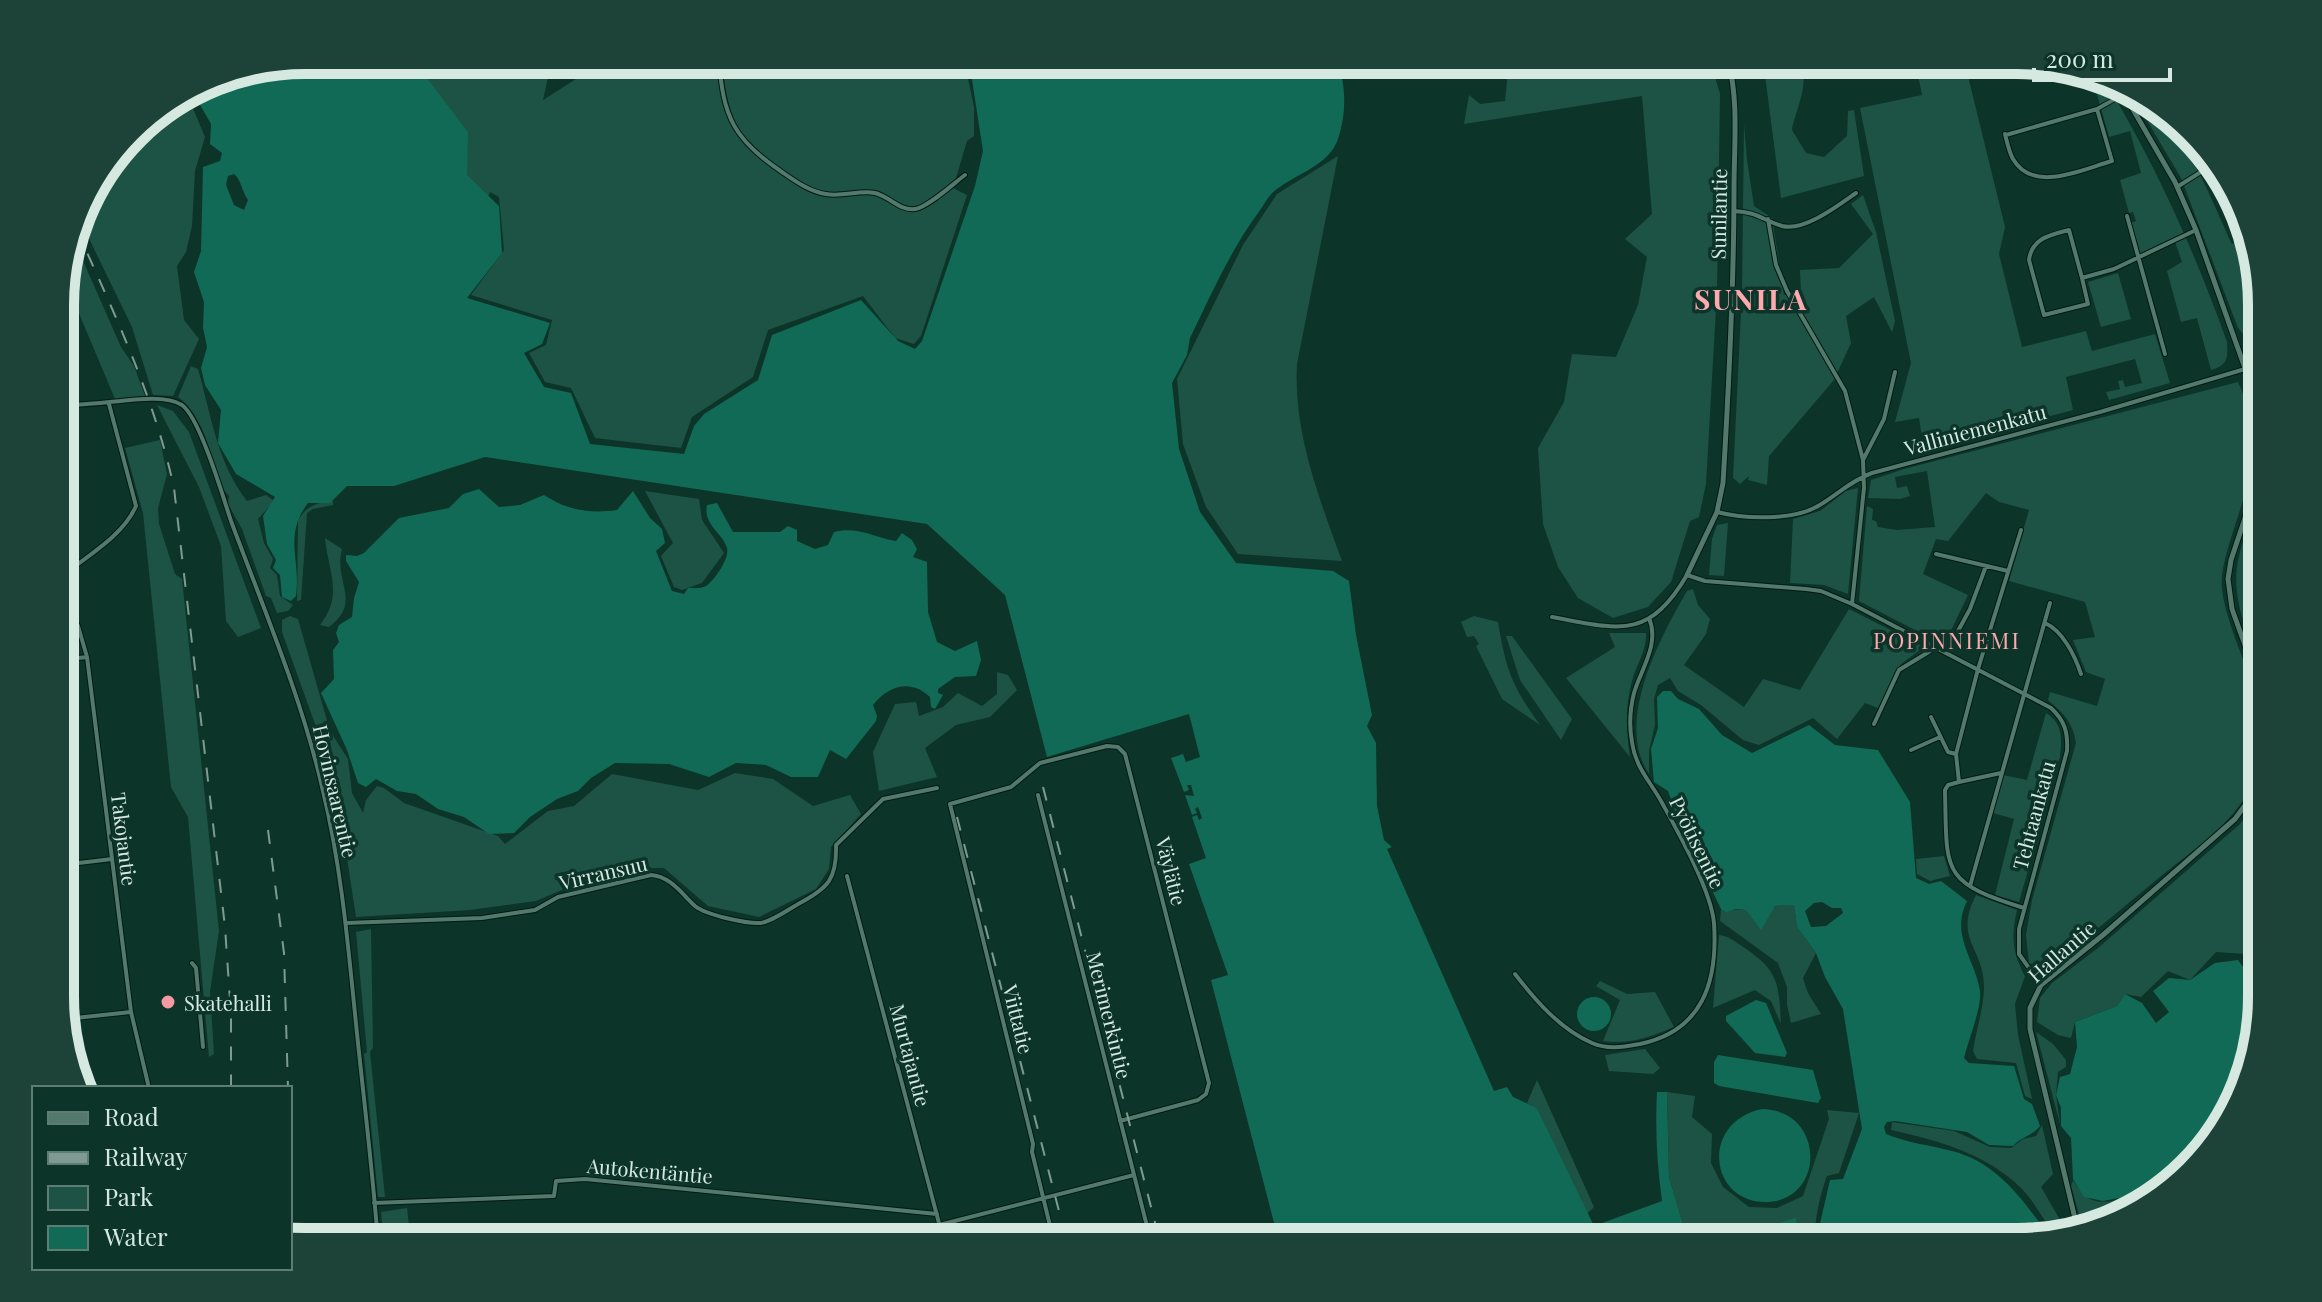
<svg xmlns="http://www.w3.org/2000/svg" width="2322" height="1302" font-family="'Playfair Display',serif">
  <rect width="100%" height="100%" fill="#0d3429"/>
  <path fill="#1d5344" d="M409,60H552L543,100L606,60H964L974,107V136L967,141L953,188L967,195L921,336L914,344L895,338L863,296L768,330L753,377L692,417L681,448L595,438L571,388L545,382L529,353L546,345L552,320L471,295L504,250L499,197L490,192L488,197L464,203Z
    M1501,60H1710L1720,94L1717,291L1706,484L1699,517L1690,521L1671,582L1648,607L1613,618L1578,598L1558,567L1543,524L1538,448L1564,402L1572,354L1616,357L1638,305L1647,257L1625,239L1652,214L1642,96L1464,124L1469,95L1480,104L1505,101L1508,71Z
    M1763,60C1771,60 1781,59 1789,60C1819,65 1794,113 1792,130L1806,153L1824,157L1847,136L1848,111L1854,110L1864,176L1781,198Z
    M1915,60H1939L1943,74L1966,68L2005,227L1999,254L2022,347L2086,331L2092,351L2155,334L2170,383L2109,400L2106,392L2120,389L2118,381L2123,380L2125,387L2142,383L2135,359L2066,377L2073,410L1924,450L1919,418L1895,422L1911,363L1860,108L1922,95Z
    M2093,80L2107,84C2156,166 2195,252 2227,342C2228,358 2228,365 2211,370L2197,318L2181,322L2167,271L2182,262L2174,239L2139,254L2131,223L2136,221L2133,212L2129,213L2120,180L2141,173L2130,131L2109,137Z
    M2129,90C2175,102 2212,202 2232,244L2244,238L2261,288V360H2258L2248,340L2238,328L2181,178Z
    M187,94L205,137L195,171L192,226L186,252L177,266L184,320L199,339L173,396L153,395L132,327L79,218L85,196L143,121Z
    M1744,124L1747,160L1754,206L1772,218L1784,295L1801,292L1800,270L1839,268L1873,234L1851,204L1863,195L1876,232L1895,321L1892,332L1874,297L1846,316L1851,343L1834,380L1769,456L1767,485L1748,480L1749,476L1740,484L1733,478L1742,291Z
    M1338,156L1297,364C1293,432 1319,498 1342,561L1238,554L1206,507L1183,444L1177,379L1243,245L1277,194Z
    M73,238L121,347L134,366L145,396L115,399L62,273Z
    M2118,273L2131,319L2101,327L2088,282Z
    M191,366L198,369C211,414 217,463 247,501L266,495L274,501L258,519L264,543L273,559L270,568L277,575L280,596L293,605L288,611L277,613L271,598L266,596L242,529L228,504L229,496L223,489C211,458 205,417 178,397Z
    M2238,382C2265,440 2250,478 2232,535C2227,552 2220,572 2222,589C2225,618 2246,666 2257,694C2263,726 2262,774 2242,802C2221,832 2188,854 2160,877C2123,907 2087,938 2050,967H2039L2029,963L2026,935L2032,900L2076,743C2073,722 2063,713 2048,700L2050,692L2097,706L2105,679L2086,672L2073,640L2095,637L2085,602L2009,581L2029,510L1999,502L1986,493L1948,541L1936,539L1923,574L1968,595L1944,645L1859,601L1867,506L1873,509L1872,520L1876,521L1878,527L1897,530L1935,527L1927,471L1895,477L1897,488L1907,486L1910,496L1900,499L1868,498L1871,480L1904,469Z
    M157,405L173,411L189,432L261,628L238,637L226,621L221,546L199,487Z
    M160,440L167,474L158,508L159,524L175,574L182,579L219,931L210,992L214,1054L209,1057L188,817L171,787L143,513L125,448Z
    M2261,484V608L2257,619L2261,625V670C2248,633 2229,596 2239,556C2245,531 2257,510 2261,484Z
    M1858,488L1848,594L1824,585L1790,583L1793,519L1820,511L1846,491Z
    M645,491L699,499L702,520L724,553L702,583L682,590L674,587L661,556L673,543Z
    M333,501V505L313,509L307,513L301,600L297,601L298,520C307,505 317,503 333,501Z
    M1728,523L1724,576L1709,575L1712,539L1717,525Z
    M325,538L342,549C333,581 363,602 329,627L320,625C344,594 328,572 325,538Z
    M1693,589L1698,605L1710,619L1706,634L1684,665L1744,707L1763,679L1800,690L1849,609L1924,647L1901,664L1878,708L1865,703L1837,739L1813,718L1759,745L1743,740L1701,705L1678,691L1670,678L1658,685L1654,699L1655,725L1649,751V774C1614,722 1660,638 1687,591Z
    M290,616L298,619L330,731L348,759L352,793L363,813L366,800L377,786L384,788L404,803L498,836L505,844L548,811L574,806L612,774L698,790L735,773L773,779L813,806L850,795L861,814L831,847L829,869L816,889L759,917L708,906L664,868H647L576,884L536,901L470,910L356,917L347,858L315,724L282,632V620Z
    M1474,616L1498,622C1506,670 1512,686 1540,725L1502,699L1476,646L1479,644L1474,636L1467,637L1461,622Z
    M1609,633H1646C1647,651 1636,665 1632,681C1625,707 1626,730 1630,757L1566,678L1615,647Z
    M1506,636H1512L1572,719L1561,740L1520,680Z
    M997,672L1008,675L1017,690L990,717L956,725L925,748L937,777L879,791L873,752L895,704L916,702L919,716L943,707L958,693L982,706L997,694Z
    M2046,713C2063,723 2062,739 2060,757L2019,902L1995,895L2014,819L1993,813L2003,775L2027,780Z
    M2261,787V955L2216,952L2190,980L2168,971L2141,997L2125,994L2117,1006L2075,1022L2071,1038L2058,1035L2037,1022L2040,998L2052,983L2098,948L2240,824L2255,804Z
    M1944,856L1950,876L1930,881L1917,874L1916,859Z
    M1976,895L2017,910C2011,935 2012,953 2025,976L2015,1004L2018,1035L2032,1099L2025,1096L2016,1063L1977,1059L1973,1051C1976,1030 1984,1007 1984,987C1984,947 1953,940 1976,895Z
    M1794,904L1797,927L1816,953L1803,978L1808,993L1821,1014L1791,1023L1787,1005V987L1778,963L1720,921L1721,909L1746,910Z
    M371,929L373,1048L370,1052L385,1197H378L364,1054L367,1052L356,932Z
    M1719,935C1728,936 1734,941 1742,946C1778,970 1779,982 1781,1024L1771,1001L1755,990L1713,1008Z
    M1600,981L1627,994L1655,992L1674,1027C1651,1037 1629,1045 1603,1041L1620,1000L1596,986Z
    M2036,1032L2053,1044L2066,1060V1067L2058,1072L2056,1095L2060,1124Z
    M1645,1049L1660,1068L1653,1074L1609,1071L1605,1055Z
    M1537,1080L1594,1207L1587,1214L1537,1108L1527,1103Z
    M1667,1092L1695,1096L1692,1117L1712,1134L1711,1163L1723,1187L1749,1207L1777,1208L1803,1196L1829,1119L1827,1110L1859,1113L1839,1173L1827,1176C1822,1188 1813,1224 1816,1236L1803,1235L1794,1229L1796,1219L1738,1242H1692L1687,1238L1669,1177Z
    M1892,1122L1954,1131L1990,1147L2011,1148L2023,1139L2036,1136L2042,1125L2053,1174L2041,1187L2066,1230L2054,1234C2043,1219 2034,1201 2021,1188C1987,1154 1937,1140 1891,1130Z
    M2073,1180C2086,1200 2093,1205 2118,1200L2126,1210L2082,1225L2071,1186Z
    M407,1208L411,1242H384L381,1212Z"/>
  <path fill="#116a55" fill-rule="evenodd" d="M305,60H413L468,132L467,175L499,206L502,253L467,298L550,323L542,344L524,353L544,387L571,393L590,444L684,454L694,426L704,414L758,380L772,335L861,300L898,341L915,349L922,341L975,186L983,151L969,60H1142L1154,79L1180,60H1337C1346,85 1347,113 1338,139C1329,165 1298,173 1277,189C1269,194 1264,205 1258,213C1230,251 1211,295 1190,338L1187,355L1172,383L1179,449L1200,512L1236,563L1333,571L1349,581L1356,635L1372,715L1367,726L1376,743L1377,806L1384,840L1392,847L1387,849L1494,1091L1507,1087L1513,1097L1537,1108L1594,1226L1662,1201C1657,1164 1655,1130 1657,1092H1667L1669,1177L1687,1238L1692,1242H1279L1211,980L1228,975L1189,864L1206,858L1192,817L1197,815L1199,820L1202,818L1198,807L1195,809L1197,813L1192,815L1185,795L1194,796L1191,785H1187L1189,790L1184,792L1171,758L1183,754L1186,762L1200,757L1189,714L1047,757L1005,595L927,524L485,457L394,486H347L330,503H308C283,536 301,559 296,596L291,601L282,597L280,575L273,568L276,560L267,544L263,516L275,497L236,474L218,443L221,410L205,385L201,368L207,347L203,328L204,302L194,272L201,251L203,167L220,161L222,153L210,144L211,124L192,91L212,78ZM234,174C241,179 242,192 248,200L244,210L234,205L226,185L228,176Z
    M479,489L499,507L520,505L544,495C567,510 589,514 617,510L633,491L650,518L662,529L665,543L656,551L672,591L684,594L688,588C694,588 700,589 706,586C714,581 730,558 727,548C722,532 703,525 707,505L717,503L733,532H780L788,526L797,530V541L815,549L828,545L834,532C857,526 873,537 896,541L902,533L912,540L917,549L913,557L927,562L928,612L937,642L955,651L977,641L981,660L976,676L955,677L938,689V693L943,695L935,709L931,707L930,697C911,679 889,685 873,705L877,716L876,721L846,759L830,750L818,777H791L766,765L736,763L709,777L669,764L615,763L591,778L578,791L557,799L530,817L514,833L489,834L464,817L438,809L416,794L397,791L376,779L366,787L358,783L347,750L321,693L334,679L333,650L339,642L336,633L339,625L352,617L354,598L359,582L346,561V555L357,556L364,553L399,518L449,508L463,494Z
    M1663,691H1671L1678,699L1699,709L1722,735L1752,753L1809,725L1835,745L1878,750L1910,802L1916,878L1929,884L1941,881L1967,901C1950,936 1975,958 1980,991C1982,1007 1968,1041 1964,1058L1969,1063L2014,1066L2024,1099L2032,1104L2040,1126C2032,1136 2021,1137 2013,1146L1989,1145L1967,1132L1895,1121L1887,1122L1884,1127L1886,1134C1907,1143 1930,1145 1952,1151C1997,1162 2024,1201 2049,1236L2033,1241L1981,1242L1979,1229L1974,1226L1969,1232L1972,1242H1818L1824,1233L1819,1228L1830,1180L1843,1179L1862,1129L1843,1009L1825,977L1816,953L1797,927L1794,905L1775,906L1761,930L1746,910L1735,909L1727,912L1721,909L1677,817L1668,791L1654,782L1651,749L1658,728L1657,697ZM1822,902L1832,908H1841L1843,913L1826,926L1811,927L1805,911L1814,903Z
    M2261,955V1013L2229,1119L2153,1201L2129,1209L2119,1198L2103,1201L2084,1197L2073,1179L2071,1138L2061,1126V1108L2056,1095L2060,1077L2070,1074L2077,1047L2075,1022L2117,1006L2125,994L2142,1003L2156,1023L2169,1012L2153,991L2169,978L2190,980L2215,963L2238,960L2248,974L2256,967Z
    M1577 1014a17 17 0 1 1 34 0a17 17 0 1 1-34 0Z
    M1756,1000L1766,1003L1787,1053L1785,1057L1755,1053L1726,1021V1016Z
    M1718,1055L1813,1070L1821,1098L1818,1103L1719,1086L1714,1083V1062Z
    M1762,1109C1826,1110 1826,1202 1765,1202C1709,1202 1700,1122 1762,1109Z
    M1796,1218V1240L1799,1242H1739L1772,1225Z"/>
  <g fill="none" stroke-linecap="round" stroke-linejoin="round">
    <g stroke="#001a12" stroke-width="6">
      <path id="minor" d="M719,60C723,117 734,140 782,172C795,181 810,192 826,194C842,197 859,190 875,193C889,196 899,211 915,209C927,208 954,183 965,175
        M2005,134C2007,142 2009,152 2013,159C2033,194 2083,169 2112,161L2097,109
        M2006,135L2097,109L2124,94
        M2177,187L2204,170L2210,159
        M1734,211C1758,212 1762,220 1782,226C1804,232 1839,205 1856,193
        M2127,216L2165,354
        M1768,219L1776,265L1787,291L1845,391L1863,460L1864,488L1852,604
        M2082,278L2069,230C2050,235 2032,238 2029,260L2044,315L2088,304L2082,278L2114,269L2196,230
        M62,404C94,409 158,389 182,405C200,418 223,497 231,521C264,610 302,698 323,791C343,874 349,958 358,1043C365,1109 373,1176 378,1242
        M1863,460L1884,419L1895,372
        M1717,512C1744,519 1793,521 1818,506C1837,495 1850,481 1872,473L2100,412L2245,369
        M2021,530L1978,669L1956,754L1959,782L1948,785L1945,790C1947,872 1940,882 2024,908
        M1936,554L2008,571
        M62,576C87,556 123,536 136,506L109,404
        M62,598L78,626L87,657L131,1012L149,1088
        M1552,617C1619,629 1648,641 1687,575L1705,581L1806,589L1821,591L1852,604L2051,708C2065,721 2068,732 2067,751L2019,929V954L2041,985
        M2045,623C2063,631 2075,656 2081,674
        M1946,653L1970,609L1986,566
        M62,660L87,657
        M1931,717L1948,752L1956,754
        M1874,724L1899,670L1937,647
        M1911,750L1940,737
        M1959,782L2001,773
        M1038,795L1151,1242
        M62,865L112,859
        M847,876L944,1242
        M1970,886L2050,603
        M346,923L482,918L535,910L558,897L651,875C670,876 682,894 695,906C706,915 747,924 761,923C773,921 789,909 800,903C828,888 837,879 836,845L883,799L937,788
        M192,963L196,968L203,1047
        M1515,974C1536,1001 1560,1029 1592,1043C1608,1050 1623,1047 1640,1044C1702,1031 1718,983 1714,923C1711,890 1678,832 1661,801C1649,780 1635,766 1632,742C1629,726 1630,709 1634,693C1641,669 1660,644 1649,618
        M62,999L75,1018
        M66,1039L68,1029L75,1018L131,1012
        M374,1203L554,1196L556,1181L585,1179L937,1214
        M939,1225L1134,1175
        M1054,1242L1032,1152L1033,1144L950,804L1011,787L1040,763L1107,746L1118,747L1125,754L1209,1083L1206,1094L1198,1100L1120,1121"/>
    </g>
    <g stroke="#001a12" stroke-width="7">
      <path id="tertiary" d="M2120,87L2175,182L2196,230L2258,405L2261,447L2257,482L2231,560L2228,579L2232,609L2261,690
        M1687,575L1717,512L1723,483C1729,384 1734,287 1734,188C1734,146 1739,101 1728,60
        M2077,1227L2030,1029V1008L2041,985L2103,935L2235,819L2251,797L2261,757"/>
    </g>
    <use href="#minor" stroke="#53796c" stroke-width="4"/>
    <use href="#tertiary" stroke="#53796c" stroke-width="5"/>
    <path stroke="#7f9b91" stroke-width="2" stroke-dasharray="14 14" stroke-linecap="butt" d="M76,228C114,313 154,396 174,488L225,927L231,1015V1088
      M1043,787L1160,1242
      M957,817L1067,1242
      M268,830L284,953L288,1088"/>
  </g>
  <circle fill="#f49aa2" stroke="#0d3429" stroke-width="3" cx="168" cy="1002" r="8"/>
  <g text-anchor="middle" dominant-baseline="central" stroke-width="7" stroke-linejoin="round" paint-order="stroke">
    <g font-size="20" fill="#d5e9e1" stroke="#0d3429">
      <text transform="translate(1718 214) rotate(-89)">Sunilantie</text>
      <text transform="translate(1975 429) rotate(-15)">Valliniemenkatu</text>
      <text transform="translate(336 791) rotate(77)">Hovinsaarentie</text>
      <text transform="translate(2033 815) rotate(-75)">Tehtaankatu</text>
      <text transform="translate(125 839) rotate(83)">Takojantie</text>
      <text transform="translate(1698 842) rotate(64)">Pyötisentie</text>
      <text transform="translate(1172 871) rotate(76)">Väylätie</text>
      <text transform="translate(603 872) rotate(-13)">Virransuu</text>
      <text transform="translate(2061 951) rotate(-41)">Hallantie</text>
      <text transform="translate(1110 1015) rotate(76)">Merimerkintie</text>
      <text transform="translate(1019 1019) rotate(76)">Viittatie</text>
      <text transform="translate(911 1055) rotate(75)">Murtajantie</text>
      <text transform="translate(650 1170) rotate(5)">Autokentäntie</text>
    </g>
    <g font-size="20" fill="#d5e9e1" stroke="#0d3429" text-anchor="start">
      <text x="184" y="1002">Skatehalli</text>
    </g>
    <g font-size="22" letter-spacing="2" fill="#fda9b0" stroke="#0d3429">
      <text x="1947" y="640">POPINNIEMI</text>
    </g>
    <g font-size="28" font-weight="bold" letter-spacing="2" fill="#fda9b0" stroke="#0d3429">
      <text x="1751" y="298">SUNILA</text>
    </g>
  </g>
  <path d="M0 0H2322V1302H0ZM305 74H2017A231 231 0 0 1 2248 305V997A231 231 0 0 1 2017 1228H305A231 231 0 0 1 74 997V305A231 231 0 0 1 305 74Z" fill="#1d4238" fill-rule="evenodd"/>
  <path fill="none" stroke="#d5e9e1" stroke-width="10" d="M305 74H2017A231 231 0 0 1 2248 305V997A231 231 0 0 1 2017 1228H305A231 231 0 0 1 74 997V305A231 231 0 0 1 305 74Z"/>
  <rect x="32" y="1086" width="260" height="184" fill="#0d3429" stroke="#5d7c73" stroke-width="2"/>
  <rect x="48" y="1112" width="40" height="12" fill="#53796c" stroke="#5d7c73" stroke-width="2"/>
  <text x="104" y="1126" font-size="24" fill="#d5e9e1">Road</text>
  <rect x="48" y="1152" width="40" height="12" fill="#7f9b91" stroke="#5d7c73" stroke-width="2"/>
  <text x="104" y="1166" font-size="24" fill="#d5e9e1">Railway</text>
  <rect x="48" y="1186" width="40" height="24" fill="#1d5344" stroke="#5d7c73" stroke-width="2"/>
  <text x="104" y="1206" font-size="24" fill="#d5e9e1">Park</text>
  <rect x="48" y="1226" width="40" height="24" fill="#116a55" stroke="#5d7c73" stroke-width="2"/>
  <text x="104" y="1246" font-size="24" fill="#d5e9e1">Water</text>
  <path d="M2034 68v12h136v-12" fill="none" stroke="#d5e9e1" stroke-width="4"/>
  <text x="2046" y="68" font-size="24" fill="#d5e9e1" stroke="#0d3429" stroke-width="6" paint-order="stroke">200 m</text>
</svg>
